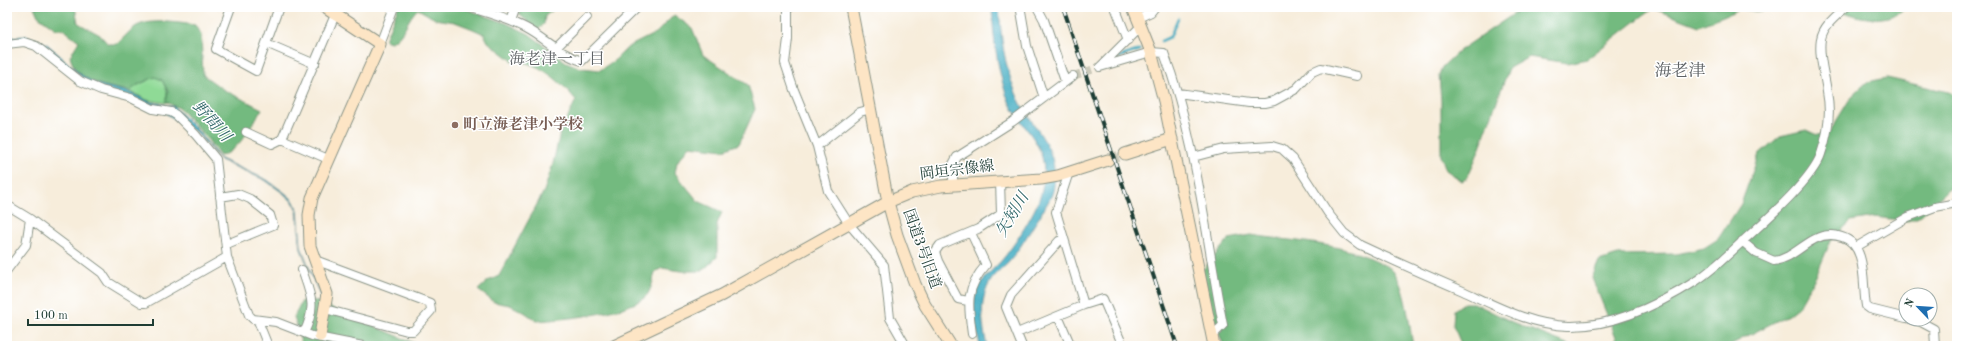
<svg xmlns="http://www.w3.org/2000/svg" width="1964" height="353" font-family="'Old Standard TT','Noto Serif JP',serif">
  <rect width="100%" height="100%" fill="#fff"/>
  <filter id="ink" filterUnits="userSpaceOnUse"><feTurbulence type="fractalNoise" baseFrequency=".025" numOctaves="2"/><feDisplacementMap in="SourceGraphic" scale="8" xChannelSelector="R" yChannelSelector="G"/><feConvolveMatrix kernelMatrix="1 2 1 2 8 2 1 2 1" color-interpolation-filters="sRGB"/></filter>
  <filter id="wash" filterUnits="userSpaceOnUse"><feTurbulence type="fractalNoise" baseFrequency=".012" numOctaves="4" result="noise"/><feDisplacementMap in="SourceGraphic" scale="16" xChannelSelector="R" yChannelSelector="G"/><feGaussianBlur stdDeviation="0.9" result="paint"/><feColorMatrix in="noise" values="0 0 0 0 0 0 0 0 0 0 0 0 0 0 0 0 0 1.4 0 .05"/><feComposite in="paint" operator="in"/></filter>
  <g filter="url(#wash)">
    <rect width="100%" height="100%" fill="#f7eddb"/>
    <path fill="#8fda96" stroke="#578c65" d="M155,77L162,80L167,91L166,103L147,100L129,91L140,84Z"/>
    <path fill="#73ba7f" stroke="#497c5a" d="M34,7H75L78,23L100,35L108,44H117C123,39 129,31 135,27C149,18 179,23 195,25L201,35L203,75L224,90L262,109C252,124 239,152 220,156L206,137L179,108L166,102L168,91L162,80L155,77L139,84L130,91C108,87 75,82 70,56L79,41L63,29H56L38,16Z
      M398,7H460L506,23L529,34L566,62L581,68L600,70L615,60L628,47L656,33L674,15L692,28L703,55L748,85L755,109L739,144L723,150L690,146L677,162L675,173L698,201L722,212L717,224V257L702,271H681L662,268L655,272C653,280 651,293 644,298C622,314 565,319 537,321L524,312L510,305L494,302L478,290L488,281L499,276L544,191L553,164L560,133L576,100C562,83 538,60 514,62L488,42L484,34L473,29L455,22L435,19L418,9C407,18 404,37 391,42L385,40Z
      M519,7H557L545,16L544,24L538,30L520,15Z
      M1524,7H1770L1761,12L1740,9L1699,26L1654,9L1645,14L1587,59L1567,63L1529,57L1509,68L1476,158L1467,178L1462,181L1446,170L1441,156V101L1439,75L1442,67L1459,51Z
      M1833,7H1906C1886,26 1855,18 1833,7Z
      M1887,78L1957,94V187L1949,189L1919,217L1908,221L1874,217L1851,221L1831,240L1816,276L1799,306L1788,315L1728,346H1615L1616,337L1592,278L1599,261L1618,255L1677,254L1704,248L1718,239L1741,204L1759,154L1780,136L1806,130L1817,135L1829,133L1851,97L1867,82Z
      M1251,235C1295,242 1342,242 1382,264C1385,266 1390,267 1392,270C1405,282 1410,328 1413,346H1224L1198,282L1201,272L1229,239Z
      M302,301H315L421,346H302L294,317Z
      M1464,303H1474L1512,322L1572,346H1462L1453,325L1454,310Z"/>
    <path fill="#44adc3" stroke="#32757c" d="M992,7H999C1001,37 1004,65 1016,93C1030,128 1059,144 1054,186C1053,197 1045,206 1040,216C1030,231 1021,247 1010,261C1004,268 997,272 992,279C978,299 982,323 987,346H980C977,331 972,313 975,298C980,279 989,274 1001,261C1013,248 1039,207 1042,190C1052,140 1020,133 1006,94C997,67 993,36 992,7Z
      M27,36L47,44L80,74L95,84L128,92L150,102L174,107L198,131L220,159L267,180L285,193L293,200L298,210L301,247L321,298L301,249L297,210L292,201L283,193L265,180L220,160L196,132L152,105L92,85L63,63L47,48L35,42L7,41V37Z"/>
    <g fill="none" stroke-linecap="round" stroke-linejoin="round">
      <path stroke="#44adc3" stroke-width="2.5" d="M1161,41L1170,37L1178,18
        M1119,57L1140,50"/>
    </g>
  </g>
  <g filter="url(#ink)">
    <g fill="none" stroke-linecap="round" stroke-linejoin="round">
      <path stroke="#cccaba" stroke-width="8" stroke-dasharray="8 4" stroke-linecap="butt" d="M1073,76L1100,67"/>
      <path stroke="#cccaba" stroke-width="11" stroke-dasharray="11 5.5" stroke-linecap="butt" d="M1108,160L1125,154"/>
      <g stroke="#8b9588" stroke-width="10">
        <path id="street" d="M231,7L216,49L256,71L279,7
          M468,7C488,13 507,18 526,28C545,38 561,55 582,61L637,7
          M788,7V39L785,63L794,90L817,146L828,191L849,224L884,265L890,318L906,346
          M1021,7V11L1027,46L1044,98
          M1037,7L1044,20L1065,81
          M1115,7L1128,40
          M1138,18L1151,12L1155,7
          M511,21L516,7
          M266,43L315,64
          M7,44L24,42L36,46L80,81L101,90L131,98L153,109L171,112L176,115L195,134L216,159L227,257L249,315L253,319L276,322L312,336L363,346
          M380,44L394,7
          M556,48L587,17
          M1101,66L1141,26
          M1100,67L1151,52L1164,53C1197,140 1205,234 1223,325L1213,335
          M1178,93L1249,103H1265L1274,101L1296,89L1312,72L1321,68L1357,76
          M246,132L272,144L282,139
          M817,146L860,112L871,109
          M1193,157L1224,149L1272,146L1282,149L1293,159L1328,213L1344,233L1360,245C1394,261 1428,276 1463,291C1496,306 1531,325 1569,326C1613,327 1660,304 1696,281C1714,269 1729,254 1744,240C1765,221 1813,179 1821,154C1828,134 1831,112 1827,92C1825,75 1818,56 1821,39C1823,26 1836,16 1846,7
          M328,159L282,139L335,15
          M1069,172L1056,212L1084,305
          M953,184V164L957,157L1012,122L1073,76
          M220,197L238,194L250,199L270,215L273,225L227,244
          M7,205L30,219L102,273L108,282L142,303H146L227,257
          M971,233L986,265C965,288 968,305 972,334
          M1742,241L1756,253L1774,261C1790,259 1801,246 1815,239C1823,235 1833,234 1842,237C1868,245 1862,284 1866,306L1870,309L1906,318
          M1856,247L1908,217L1935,207L1957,203
          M315,260L430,303L431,311L413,331H407L325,309
          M7,270L26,245L30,219
          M302,270C311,296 317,306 304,333
          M968,301L958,299L938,261L935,252L940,245L978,229L1001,214L1000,181
          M1058,316L1071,346
          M1910,319L1921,322L1934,329L1935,346
          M258,321L268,346
          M1017,333L1084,305L1103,299L1123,346
          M1022,346L1006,307L1011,295L1059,241L1064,239"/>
      </g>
      <g stroke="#8b9588" stroke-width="13">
        <path id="secondary" d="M851,7L888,202L897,235L915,284L925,305L951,346
          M1133,7L1151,52L1164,101L1214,346
          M1125,154L1172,139
          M320,336L327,294L310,246L309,215L312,198L380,44L324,7
          M614,346L722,295L888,202L912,192L941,186L1041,179L1058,176L1108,160"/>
      </g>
      <use href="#street" stroke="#fff" stroke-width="8"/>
      <use href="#secondary" stroke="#fde5c5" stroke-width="11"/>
      <g stroke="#1f3d34" stroke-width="4">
        <path id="rail" d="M1063,7L1177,346"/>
      </g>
      <use href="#rail" stroke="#fff" stroke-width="2.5" stroke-dasharray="8" stroke-linecap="butt"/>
    </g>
  </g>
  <circle fill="#8d6e63" stroke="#fff" stroke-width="1.5" cx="455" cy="125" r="4"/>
  <g text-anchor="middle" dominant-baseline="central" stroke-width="3" stroke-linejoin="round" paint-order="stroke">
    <g font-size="15" font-weight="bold" fill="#785e54" stroke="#fff" text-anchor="start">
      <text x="463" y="125">町立海老津小学校</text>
    </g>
    <g font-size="15" fill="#1f3d34" stroke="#fff">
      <text transform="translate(957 171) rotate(-7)">岡垣宗像線</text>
      <text transform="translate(921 249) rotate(70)">国道3号旧道</text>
    </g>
    <g font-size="16" fill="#5e6265" stroke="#fff">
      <text x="557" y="60">海老津一丁目</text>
    </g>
    <g font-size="16" font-style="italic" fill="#2c6466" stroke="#fff">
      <text transform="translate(211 122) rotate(48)">野間川</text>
      <text transform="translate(1013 215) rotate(-59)">矢矧川</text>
    </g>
    <g font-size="17" fill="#5e6265" stroke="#fff">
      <text x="1680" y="71">海老津</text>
    </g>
  </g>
  <rect width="1964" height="353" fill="none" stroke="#fff" stroke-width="24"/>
  <g transform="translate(1918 307) rotate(295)"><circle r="19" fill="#ffffff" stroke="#a5b1ae"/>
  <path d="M0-3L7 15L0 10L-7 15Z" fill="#1f6fb2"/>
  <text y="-6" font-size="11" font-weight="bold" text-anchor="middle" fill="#1f3d34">N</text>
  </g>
  <path d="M28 319v6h125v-6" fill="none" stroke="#1f3d34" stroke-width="2"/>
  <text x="34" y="319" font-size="12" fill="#1f3d34" stroke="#ffffff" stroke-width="3" paint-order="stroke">100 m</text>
</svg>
